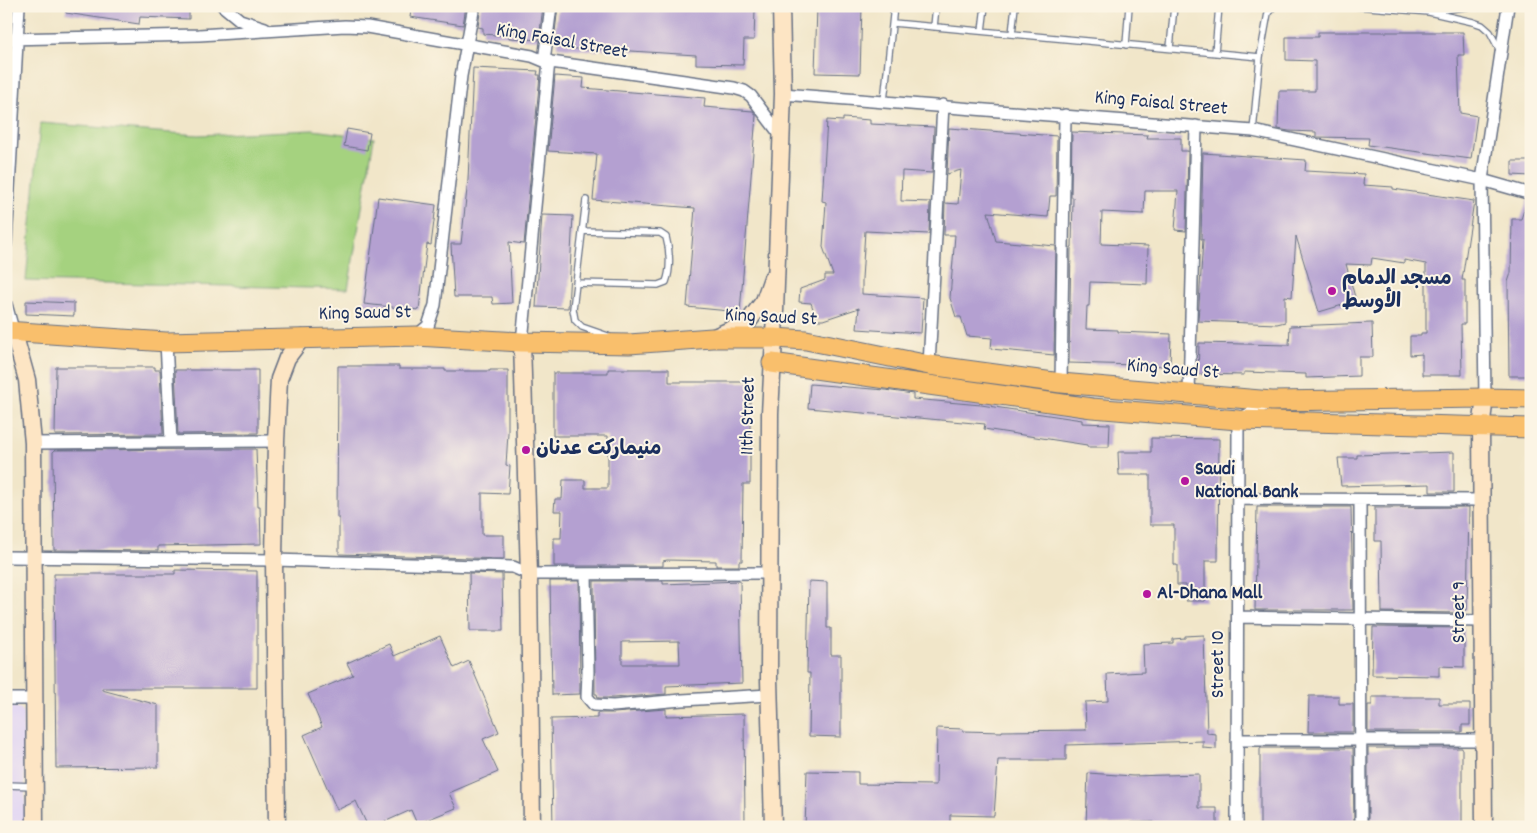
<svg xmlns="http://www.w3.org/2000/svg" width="1537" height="833" font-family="Dekko,'Playpen Sans Arabic',sans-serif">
  <rect width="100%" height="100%" fill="#fcf5e5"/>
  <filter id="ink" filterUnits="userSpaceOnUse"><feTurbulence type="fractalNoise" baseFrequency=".02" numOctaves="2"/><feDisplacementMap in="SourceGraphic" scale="10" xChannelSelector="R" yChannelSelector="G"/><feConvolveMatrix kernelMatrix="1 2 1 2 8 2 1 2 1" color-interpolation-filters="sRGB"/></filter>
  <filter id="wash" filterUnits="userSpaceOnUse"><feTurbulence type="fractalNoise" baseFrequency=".0096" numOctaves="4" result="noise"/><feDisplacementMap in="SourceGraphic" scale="20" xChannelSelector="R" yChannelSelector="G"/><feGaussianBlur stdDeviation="1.12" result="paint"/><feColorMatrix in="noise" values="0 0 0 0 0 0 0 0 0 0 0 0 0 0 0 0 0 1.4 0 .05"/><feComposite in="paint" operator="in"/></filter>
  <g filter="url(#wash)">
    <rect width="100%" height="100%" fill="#f1e6c9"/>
    <path fill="#e0d4f4" d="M6,707H15L21,709L23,713L26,827H6Z"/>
    <path fill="#a5d27f" stroke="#60806e" d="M40,123L198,135L313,130L374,138L348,289L26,281Z"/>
    <g id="blocks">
      <path fill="#b4a0d1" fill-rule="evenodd" d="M66,6H189V19L140,17L139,24L66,13Z
        M412,6H466L463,25L410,17Z
        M481,6H543L539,40L509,38V36L483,34V28L478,27Z
        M558,6H685V8L755,10L754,40H744L743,65L696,64V55L598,49V51L557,47L558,41H554Z
        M817,6H862L860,74L815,73Z
        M1318,32H1463L1464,55H1458L1460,113L1477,116L1471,159L1368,145L1369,138L1316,137V132L1289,131L1278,129L1279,91H1315V61L1286,60V37H1318Z
        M473,68L538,71L537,75H540L524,244L509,242L512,303L493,304L492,297H454L451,244H461L468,180Z
        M555,76L584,78L583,88L705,98L704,107L753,111L756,115L740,312L687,307L695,208L593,200L597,154L548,151Z
        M843,118L870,120V124L934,127L932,173L902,171L901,201L930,202L929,234L865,231L862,279V294L923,298L921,333L857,329L859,308L823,320H817L811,303L799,302L800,289L825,280V275H833L823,247L826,202L822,201L827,120L843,121Z
        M949,128L1057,136L1056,196H1050L1048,217L988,212L996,241L1056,246L1054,355L991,349L992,338L967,336L961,317H956L950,298L955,235H944L945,203L958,204L961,170L947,174Z
        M347,129L370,133L367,150L344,146Z
        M1072,132L1148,135L1147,138H1181V151H1188L1186,231L1175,230L1178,191H1145L1144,214L1102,212L1101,244L1148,246L1147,284L1090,282L1089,306H1087L1086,329L1118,330V332L1171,334L1170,366L1069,363L1071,247H1072L1073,197H1071Z
        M1203,153L1306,160L1305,171L1364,174L1363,185L1393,187V189L1474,201L1462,280H1465V324H1461L1462,375H1422V354L1410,355V336H1421V333H1426V264L1404,260V263L1372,258L1371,265L1346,264L1356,301L1319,312L1296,236L1292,297L1285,296V322L1277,324L1198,321L1203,239H1201Z
        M1512,161H1531V176L1512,175Z
        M378,197L436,205L431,245L427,244L419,310L364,304Z
        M1527,201H1531V376H1509L1508,282L1511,273L1512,219H1521Z
        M542,215L573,216L568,308L536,307Z
        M26,301L74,303V316L26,314Z
        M1372,323L1373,357H1359V376L1306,378V374L1244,372V375L1198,374L1199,343L1289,345L1290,326Z
        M338,366H399V369H445V371H490V370H508V433L506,465L510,466L508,494L482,493V535H504V559L339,554V518H337Z
        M56,367H155V370H160L163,434L55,435Z
        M608,369H669V382H750V484H743L742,561H739V566H716V561L667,560L663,561V566H554V538H561L562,511H554L555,499H562L563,480H585V488H608V436H553V373H608Z
        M175,370H258V433L178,434Z
        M810,384L885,390L913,394V399L981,405L1082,420V423L1110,424L1109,447H1087V445L984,429L985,424L808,408Z
        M1151,438L1219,439L1218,561H1205V601H1186V585H1177V565H1174V525H1150V475H1119L1118,452H1151Z
        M256,449L258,506H260L261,544L158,546V551L54,550L53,452L55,450Z
        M1454,452V492H1430V484L1341,486L1338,458H1357V455Z
        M1257,507H1351L1353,610H1255Z
        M1469,507L1467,610H1464V613L1382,612L1381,541H1375V508Z
        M175,570L257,571V688H102V690L158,705V767L56,768L54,574H175Z
        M469,573L502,574L503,631H470Z
        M550,581H579L580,694L552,695Z
        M594,581H663V584L740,581L742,683L666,686V694L613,698H598L597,694H595ZM679,641L680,664H622V642Z
        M809,581L827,582V628H831V655H841V737L809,736L810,673H807Z
        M1373,627L1464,628V667L1439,666V676L1372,675Z
        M1204,635L1207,733L1216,734V749L1203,748V741L1066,745V760H998L994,816L950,815V827H805L807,771L858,772V784L936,785L937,728L963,729V731L1002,732V731L1086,730L1085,702L1108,701L1107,674L1144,672L1143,644L1173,643V639L1185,638V636Z
        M440,636L454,668L469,661L499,732L483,739L498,772L449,793L456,808L417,824L411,810L373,827H368L356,801L337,810L304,735L322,727L308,694L353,675L347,663L389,644L394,656Z
        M1309,696H1339V704H1353V732H1308Z
        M1372,697H1439V704H1470V725H1462V732H1368V705H1372Z
        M666,709V716L744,714L745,827H553L551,719L597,718V713H614Z
        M1260,748H1353L1354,827H1260Z
        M1368,748H1462V827H1368Z
        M1088,773L1133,776L1199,774V808H1217V827H1154V822L1086,824Z"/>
    </g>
  </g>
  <g filter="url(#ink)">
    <use href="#blocks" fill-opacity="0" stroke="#666f83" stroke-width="1"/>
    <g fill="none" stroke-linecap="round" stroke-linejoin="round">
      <g stroke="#666f83" stroke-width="8">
        <path id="lane" d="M1356,6L1429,12L1473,22L1482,25L1490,32L1500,51
          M1434,11L1472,6
          M893,23L1260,57
          M934,27L936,6
          M982,31L985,6
          M1012,34L1015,6
          M1126,45L1129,6
          M1170,48L1174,6
          M1215,53L1219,6
          M884,101L894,6
          M1253,131L1260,57L1268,13L1274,6
          M586,200L573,309L575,320L582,327L608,336
          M576,283L658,285L666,282C671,269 670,251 666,237L660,233L582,231
          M6,785L34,786"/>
      </g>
      <g stroke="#666f83" stroke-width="14">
        <path id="street" d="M223,6L240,20L265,28
          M6,39L199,35L345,26L367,27L532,56L544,61L734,88L744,91L751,96L781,136
          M544,61L551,6
          M783,94L1253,131L1482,180L1531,194
          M6,244L19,6
          M6,304L14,333
          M416,336L428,326L435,305L461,76L474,6
          M166,342L171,441
          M522,342L549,61
          M929,365L943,105
          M1061,383L1065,115
          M1189,394L1196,126
          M1485,398L1482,180L1508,6
          M33,443L276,441
          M1238,499L1482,500
          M1360,500L1361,827
          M6,557L274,560L513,567L529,574L769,573
          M586,574L588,672L587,697L594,705L613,706L682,700L769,695
          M1238,617L1481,621
          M6,699H35
          M1237,740H1483
          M1237,827L1238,420L1270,402"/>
      </g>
      <g stroke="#666f83" stroke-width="19">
        <path id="secondary" d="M14,333L27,380L33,443L35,827
          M712,338L748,322L764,301L772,278
          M522,342L529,574L532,827
          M277,827L274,560L276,441L279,379L287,358L302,338
          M773,827L769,679L770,413L774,338L783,94L781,6
          M1484,827L1481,428L1485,398"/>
      </g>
      <g stroke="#666f83" stroke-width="21">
        <path id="primary" d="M6,331L166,342L416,336L522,342L629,344L712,338H774L806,340L929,365L1061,383L1189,394L1272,401L1485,398L1531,399
          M772,363L1092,408L1238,420L1531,428"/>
      </g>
      <use href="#lane" stroke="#fff" stroke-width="5.5"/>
      <use href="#street" stroke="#fff" stroke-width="11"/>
      <use href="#secondary" stroke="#fde5c4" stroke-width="16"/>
      <use href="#primary" stroke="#f9bf6c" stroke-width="19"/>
    </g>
  </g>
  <g fill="#b5179e" stroke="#fcf5e5" stroke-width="2">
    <circle cx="1332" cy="291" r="5"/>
    <circle cx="526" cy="450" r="5"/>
    <circle cx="1185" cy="481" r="5"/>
    <circle cx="1147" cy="594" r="5"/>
  </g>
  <g text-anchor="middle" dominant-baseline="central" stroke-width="4" stroke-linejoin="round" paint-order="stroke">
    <g font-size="20" fill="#1b2f5e" stroke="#fcf5e5">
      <text transform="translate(562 42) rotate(10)">King Faisal Street</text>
      <text transform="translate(1161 104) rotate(5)">King Faisal Street</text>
      <text transform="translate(365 314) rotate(-1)">King Saud St</text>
      <text transform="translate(771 318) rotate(3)">King Saud St</text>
      <text transform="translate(1173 370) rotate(5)">King Saud St</text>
      <text transform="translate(749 416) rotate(-89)">11th Street</text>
      <text transform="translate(1460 612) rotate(-90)">Street 9</text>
      <text transform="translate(1219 664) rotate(-90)">Street 10</text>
    </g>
    <g font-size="20" font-weight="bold" fill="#1b2f5e" stroke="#fcf5e5" text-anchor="start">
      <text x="1342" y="280">مسجد الدمام<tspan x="1342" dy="23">الأوسط</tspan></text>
      <text x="536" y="450">منيماركت عدنان</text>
      <text x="1195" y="470">Saudi<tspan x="1195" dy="23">National Bank</tspan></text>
      <text x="1157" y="594">Al-Dhana Mall</text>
    </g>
  </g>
  <rect width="1537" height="833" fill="none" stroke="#fcf5e5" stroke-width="25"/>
</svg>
